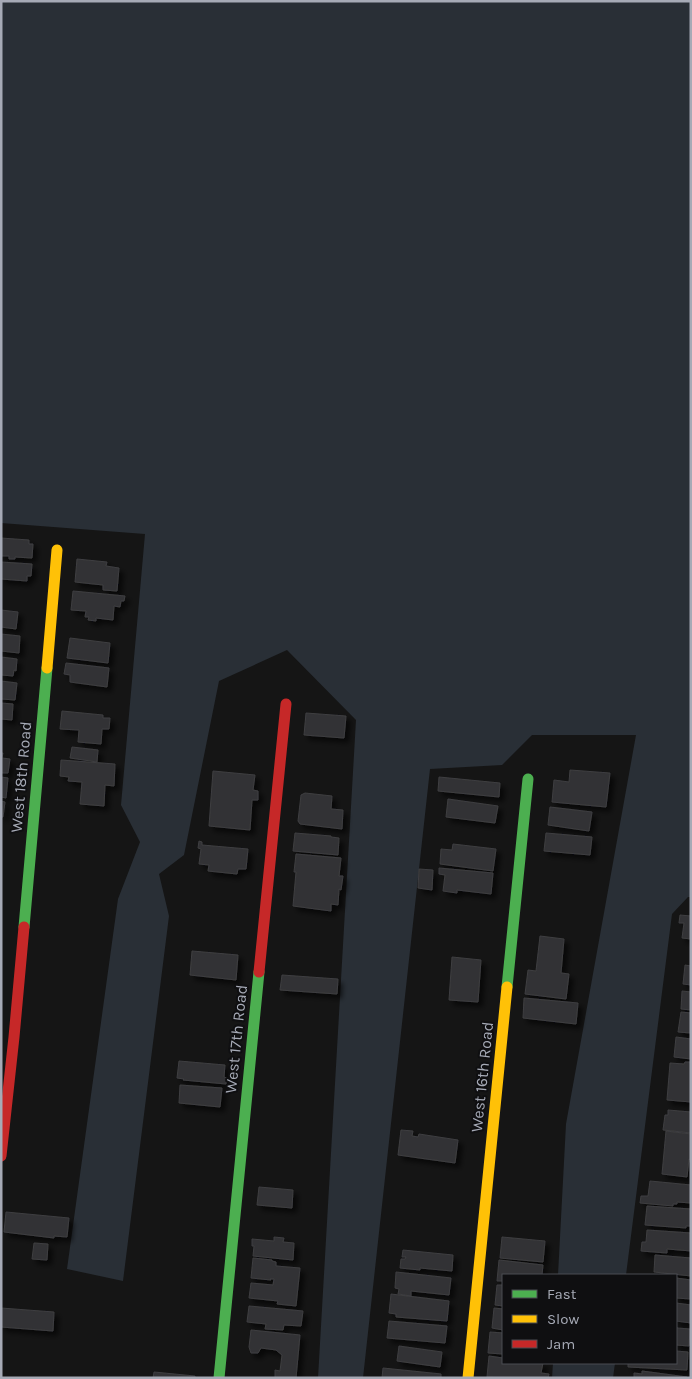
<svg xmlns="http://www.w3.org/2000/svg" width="692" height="1379" font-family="Karla,sans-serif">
  <defs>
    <filter id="shadow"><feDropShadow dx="4.5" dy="4.5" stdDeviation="2.5" flood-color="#0009"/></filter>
  </defs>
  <rect width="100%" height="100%" fill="#151515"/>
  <path fill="#292f36" d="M1,1H691V897H688L672,914L626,1275H558L566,1124L636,735H532L502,765L430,769L363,1378H318L356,720L287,650L219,681L184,855L159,874L169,916L123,1281L67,1269L118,899L140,842L121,805L145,534L1,523Z
    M553,1363H615L613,1378H552Z"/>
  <path fill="#333334" stroke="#3e3e41" filter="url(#shadow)" d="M1,538L29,540V544H33L32,558L15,557V559H9V556H1Z
    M77,559L107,562L106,566L119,568L117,591L103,590V585L75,582Z
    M1,562L32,564L31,576H27V581L1,579Z
    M73,591L125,596L124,601H121L120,607L114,606L113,620L96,618V621L88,620L89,617H85L86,611L71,610Z
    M1,610L18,612L16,629L1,627Z
    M1,634L20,636L19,653L1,651Z
    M70,638L110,643L108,663L67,658Z
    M1,657L17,659L16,671L14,670L13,676L1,675Z
    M66,663L109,668L107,687L70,682V675L64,674Z
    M1,681L17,683L15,700L1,699Z
    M1,703L13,704L12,720L1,719Z
    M62,711L103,715V718H110L109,729H102L101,744L78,742L79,730L60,729Z
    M306,713L346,716L344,738L304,735Z
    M72,747L98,750L97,762L70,758Z
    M1,753H3L2,758L10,759L8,773H1Z
    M61,760L115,764L114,786L105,785L104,806L80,804L82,782L68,781L69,777L60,776Z
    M570,770L610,773L606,807L552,802L554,780L569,782Z
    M213,771L255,775L253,790L258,791V800H252L250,830L209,826Z
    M1,777L8,778L6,798L1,797Z
    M439,777L500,783L499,797L438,791Z
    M305,793L332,796L331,809L343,810L342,829L300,824L298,821L301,795Z
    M448,799L498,806L495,823L446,817Z
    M1,801L5,802L3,817H1Z
    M550,807L592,812L589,831L548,825Z
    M295,833L331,836V837L339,838L338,855L293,851Z
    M546,833L592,837L590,855L544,851Z
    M199,841L202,842V845L248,849L246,869H238L237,874L208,871L209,865L199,864L201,849L198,848Z
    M453,844L496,849L493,871L440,864L441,849L452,850Z
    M296,854L341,858L339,876H343L341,890L339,889L338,905L331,904V911L293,906L296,872H294Z
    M439,868L493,873L491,894L457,890V893L443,891L445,875L439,874Z
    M419,869L433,870L432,890L418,888Z
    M680,915L691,916V939L682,938L684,923H679Z
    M540,936L564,939L561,973L569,974L566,999L525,994L528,970L536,971Z
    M192,951L238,955L236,980L190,975Z
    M452,957L481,960L478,1002L449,1000Z
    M685,965L691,966V985L683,984Z
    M282,975L338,979L337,994L280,990Z
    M682,991L691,992V1010L681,1009Z
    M524,998L578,1003L576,1024L523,1018Z
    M681,1012L691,1013V1033L678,1032Z
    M676,1037L691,1039V1059L674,1057Z
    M179,1061L225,1065L224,1077L227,1078L226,1084L183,1080L184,1079L177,1078Z
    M685,1062H691V1102L667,1100L670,1063L684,1064Z
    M180,1085L222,1088L220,1107L179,1103Z
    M668,1110L691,1112V1133L663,1130L665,1115H668Z
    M401,1130L413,1131L412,1136L418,1137L419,1134L458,1140L455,1163L398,1155Z
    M666,1131L691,1134V1160L689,1159L687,1177L662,1174Z
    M650,1181L691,1185V1203L677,1202V1204H673V1206L640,1203L641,1196H648Z
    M259,1187L293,1190L292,1208L257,1205Z
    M647,1206L691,1209V1226H686V1228L645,1225Z
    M6,1212L69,1218L67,1237L54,1236V1238L4,1232Z
    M647,1230L691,1233V1251L667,1249V1253L641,1251L642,1242H646Z
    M274,1237L284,1238L283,1242L294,1243L293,1260L253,1256L254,1246H252V1239L274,1241Z
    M502,1237L545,1241L543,1262L500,1258Z
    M34,1243L48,1244L47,1260L32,1259Z
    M403,1250L453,1255L452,1271L420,1268V1270L400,1268L401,1259H405L406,1257H402Z
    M655,1255L691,1258V1276L654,1272Z
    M253,1258L272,1260V1261L276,1262V1266L300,1268L296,1306L277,1304L278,1301L249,1298L251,1283L273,1285L274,1279H270L271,1280L251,1278Z
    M499,1260L543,1265L542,1275H503V1281H497Z
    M396,1272L451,1278L449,1295L411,1291V1296L398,1294L399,1289L395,1288Z
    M676,1278L691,1280V1299L676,1298Z
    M497,1285H503V1306L495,1305Z
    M391,1294L449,1301L447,1321L396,1317V1314L389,1313Z
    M676,1303L691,1305V1323L676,1321Z
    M249,1306L303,1311L301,1326L284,1325L283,1330L265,1329L266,1324L247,1322Z
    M1,1308L54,1312L53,1331L1,1327Z
    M494,1308L503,1309V1330L492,1328Z
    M389,1321L447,1326L445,1343L387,1338Z
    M676,1327H677V1328L690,1329L689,1346L676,1345Z
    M251,1330L300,1335L296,1378H275V1370L280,1371L282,1355L276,1350L261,1348L258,1353H251L249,1347Z
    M490,1332L503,1333V1354L488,1353Z
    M399,1346L442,1352L440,1367L397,1361Z
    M676,1351L688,1352L687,1370L628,1367V1363H676Z
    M489,1356L503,1358V1363H543L541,1373L549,1374L548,1378L487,1377Z
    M383,1368L441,1374V1378H382Z
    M642,1371L687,1377V1378H634V1373L642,1374Z
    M154,1372L195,1376V1378H153Z"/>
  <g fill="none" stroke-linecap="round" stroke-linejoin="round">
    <path stroke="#4caf50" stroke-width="11" d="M24,927L47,668
      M507,987L528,779
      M219,1378L259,972"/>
    <path stroke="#ffc107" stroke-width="11" d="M47,668L57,550
      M468,1378L507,987"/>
    <path stroke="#c62828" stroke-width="11" d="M259,972L286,704
      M1,1156L14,1037L24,927"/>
  </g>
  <g text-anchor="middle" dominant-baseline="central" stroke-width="4" stroke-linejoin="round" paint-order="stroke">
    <g font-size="16" fill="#a6aab6" stroke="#0f0f11">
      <text transform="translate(21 777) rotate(-85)">West 18th Road</text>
      <text transform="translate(236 1039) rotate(-84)">West 17th Road</text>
      <text transform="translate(482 1077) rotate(-84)">West 16th Road</text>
    </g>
  </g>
  <rect width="692" height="1379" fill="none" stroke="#a6aab6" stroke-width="5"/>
  <rect x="502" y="1274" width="175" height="90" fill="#0f0f11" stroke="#4b4d53"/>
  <rect x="512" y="1290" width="25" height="8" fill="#4caf50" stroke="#4b4d53"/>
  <text x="547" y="1299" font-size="15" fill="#a6aab6">Fast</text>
  <rect x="512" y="1315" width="25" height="8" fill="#ffc107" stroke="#4b4d53"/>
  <text x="547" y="1324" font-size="15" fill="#a6aab6">Slow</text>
  <rect x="512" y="1340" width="25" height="8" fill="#c62828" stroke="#4b4d53"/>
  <text x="547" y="1349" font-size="15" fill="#a6aab6">Jam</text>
</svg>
